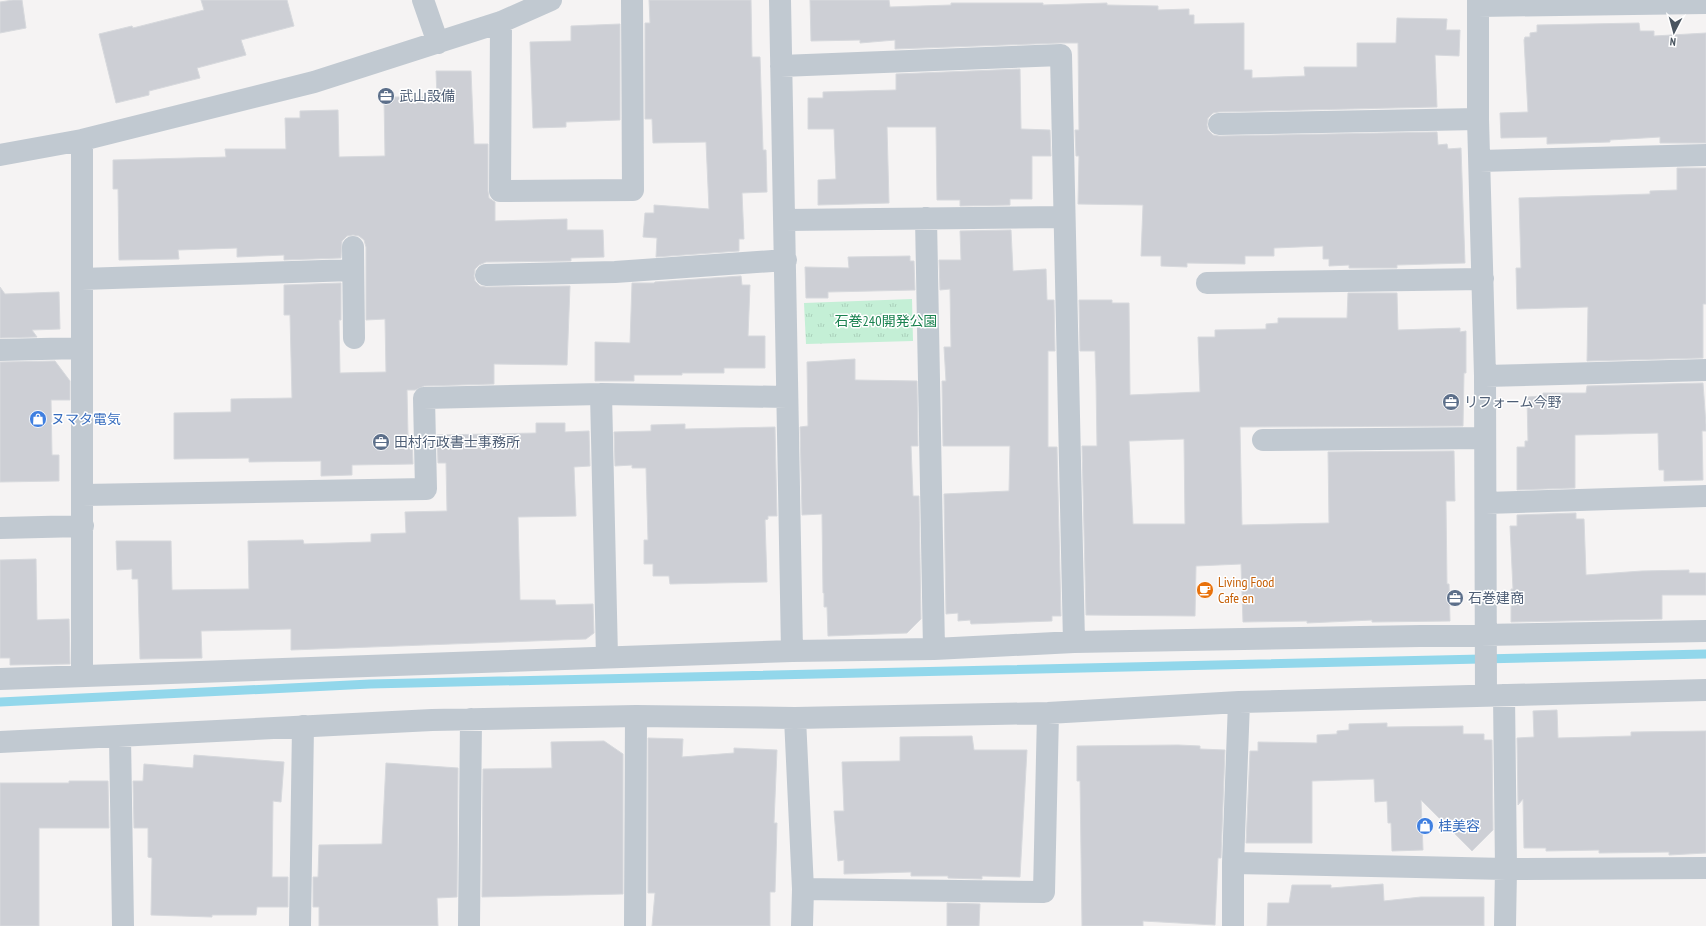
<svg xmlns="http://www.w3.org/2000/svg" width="1706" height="926" font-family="'PT Sans Narrow','Noto Sans JP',sans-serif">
  <defs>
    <pattern id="park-tufts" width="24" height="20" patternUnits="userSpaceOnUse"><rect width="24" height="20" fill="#c4efd6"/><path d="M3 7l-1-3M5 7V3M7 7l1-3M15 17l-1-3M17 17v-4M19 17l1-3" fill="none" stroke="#aacfba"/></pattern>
  </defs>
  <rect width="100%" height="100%" fill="#f5f3f3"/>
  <path fill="url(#park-tufts)" d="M912,299L913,341L806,344L804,303Z"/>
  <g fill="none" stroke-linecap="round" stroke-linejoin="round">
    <path stroke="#92d7eb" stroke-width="9" d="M0,702L370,684L1706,654"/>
  </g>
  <path fill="#cdcfd5" stroke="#d7d9dd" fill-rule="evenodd" d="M13,0H22L26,28L0,33V2Z
    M201,0H287L294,26L241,40L246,55L197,68L200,78L149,91V95L116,103L99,34L132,26L133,28L204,10Z
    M649,0H751L752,57H760L763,150H766L767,192L742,193L744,239H739V251L656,257L657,238L643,237L645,213H654V205L709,209L706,142L653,143L652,119H645V23H650Z
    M810,0H889L890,7L951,5V3H1043V5L1107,3V5L1158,6V10L1189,9V15H1194V24L1244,23V70H1252V78L1305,76L1304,67H1357V43H1396L1397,18L1447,19L1446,30H1460L1459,56L1435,55L1437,107L1219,112L1213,113L1208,118L1207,125L1208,130L1213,135L1219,136L1437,132L1438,145L1447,144L1448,149L1461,148L1465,263L1397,265V268H1349V265L1329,266V259H1323V246L1274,248V256H1245V264L1187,263V267L1161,266V256H1141L1143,205L1078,204L1079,156H1076L1075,130H1079L1078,43H1061L895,49V40L860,43V40L811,41Z
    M1639,23L1640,31H1654V36L1706,33V143H1660V137L1610,140V142L1547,144V137L1501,138L1500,113L1528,112L1524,40L1525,37H1530V33L1537,32V25Z
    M620,24V120L566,122V127L533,128L530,42L571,41V26Z
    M1020,69L1021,129L1050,130L1051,156H1032V199H1010V205L960,206V200H937L936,127H887L889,203L818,205V180L836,179L834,129H808V98H823V92L896,90V74Z
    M436,71H471L474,144H488V191L489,198L495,202V221L567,219V230H603L604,257L571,258V261L486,262L479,265L475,269L474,276L475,281L480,286L486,287L570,286L567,365L494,364V384L424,386L415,390H407L408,436H412L413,464L352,465V475L321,476V461L249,462V458L174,459V413L231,412V399L292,398L290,315H284V285L341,283V320H339L340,373L386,372L385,319L366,320V247L364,240L359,236L353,235L347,236L342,241L341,258L284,260V255L237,257V248L178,250L179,259L119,260L118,189H113V160L226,157L225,149H286L285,118H300V111L338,110L339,157L385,156L384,97H437Z
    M1677,168H1706V304H1703V358L1587,361L1588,307L1517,309L1516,268H1521L1519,198L1650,194V191L1677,190Z
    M1011,230L1013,271L1046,269L1047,300H1054L1055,351H1048V447H1057L1061,616H1052V621L971,624L970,620L958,621V613L946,614L944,494L1009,491L1010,446H943L942,381H946L944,347H951L950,289L940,290L939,260H961L960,231Z
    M910,256V261H914L915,290L828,292V298H806L805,267L849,268L848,257Z
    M741,276L742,285H750L748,336H765V368H724V373H682V375H634V381H595V342L630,343L632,283H654L655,282Z
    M0,287L5,294L59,292L60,329L32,330L37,337L0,338Z
    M1348,293H1397L1398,330L1460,328V332L1466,331V373H1464L1463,426L1240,427L1242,525L1329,523L1328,452L1454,451L1455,501H1446L1447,584H1449L1450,621L1372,622V620L1307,623V621L1243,622L1241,564L1196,566L1195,616L1086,615L1082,446H1097L1096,380L1095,351H1080L1079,300H1112V303H1129L1130,395L1200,392L1198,337H1215V330L1266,329V324L1278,323V318H1347ZM1184,439L1185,524H1133L1129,441Z
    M855,359V380L917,381L918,446H911L913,496H919L921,619L907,633L828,636L827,607H824V593H823L822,514L802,515L800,427L808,426L807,362Z
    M55,361L70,381V400H51L52,455H59V481L0,482V362Z
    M1703,383L1706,425V431H1702L1703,480L1664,481V470H1659L1658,433L1575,435V488L1517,490V447H1525V441H1528L1527,397L1543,396V393H1586L1587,386Z
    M536,423H565V432L589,431L590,466L574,467L576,516L518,517L520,600H555L556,605L593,604L594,633L586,639L291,650V629L201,631L202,658L140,659L138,579H132V569L117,570L116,541H171L172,590L249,589L248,541L303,540L304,544L371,542V534L406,533L405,512L447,511L446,463H438L437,435L536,433Z
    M685,424V429L775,427L777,516H768V519L765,520L767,582L670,584L669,576H653V564H644V540H648L646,468H632V465L615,466L614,432L651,431V425Z
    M1576,513V519H1584L1586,575L1642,571L1689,570V573H1706V595H1662V619L1511,622V589H1513L1510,526H1517V515Z
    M36,559L37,620L69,619L70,664L10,665V658H0V560Z
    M1557,710L1558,738L1631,736V732L1706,731V853L1669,855V852L1599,853V850L1546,851V848H1524L1523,799L1518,805L1517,738L1534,737L1533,711Z
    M1387,723V727L1463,726V734H1484V740H1492L1493,830L1472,851L1421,800L1423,850L1392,851L1391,823H1388L1387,801L1375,802L1374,779L1312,781V843H1246L1250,751H1258V742L1317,743V735L1337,734V731L1349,730V724Z
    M972,736L974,750H1027L1020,877L982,876V879L948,878V876H911V872L844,874V860L838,861L834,811H844L842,762L900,761V737Z
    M648,738L683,739L682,757L734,753V748L777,750L774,823H777L775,892H770V926H652L655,893H648Z
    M604,741L623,754V894L482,897L483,769L552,768L551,742Z
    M1178,745L1200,746V749L1225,750L1221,858H1218L1215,925L1143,921V926H1082L1080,781H1077V746Z
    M194,755L284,762L281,802L273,801L272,877H288V907H257L256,915H212V917L151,915L152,858L148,857V828H134L133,781H143L144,764L193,768Z
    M386,763L458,768L457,897L437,898L438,926H319V907H313V877H318L319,845L382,844Z
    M69,781H108L109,828H39V926H0V783H69Z
    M1383,884L1384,901L1421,897H1484V926H1267L1268,903H1289L1292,885H1331V888Z
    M947,903L980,904L979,926H947Z"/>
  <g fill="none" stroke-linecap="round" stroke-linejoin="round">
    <path stroke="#c1c9d1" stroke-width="22" d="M423,0L438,43
      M780,0L792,651
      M1478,0V119L1485,376L1486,695
      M1478,6L1706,3
      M501,22L500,191L633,190L632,0
      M781,66L1061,55L1074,642
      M1219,124L1478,119
      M0,155L82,140L314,82L501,22L551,0
      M1480,161L1706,155
      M926,218L934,649
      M785,220L1064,217
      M353,247L354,338
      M486,275L615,272L786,260
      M82,279L353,270
      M1207,283L1483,279
      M0,350L82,348
      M1485,376L1706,370
      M601,394L607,657
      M1263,440L1485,438
      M83,495L426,489L424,398L601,394L787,397
      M1486,503L1706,496
      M0,528L83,526
      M82,675V140
      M0,679L792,651L934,649L1074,642L1706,631
      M1504,695L1506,869L1505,926
      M795,718L803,889L802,926
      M120,737L123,926
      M0,742L432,720L636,716L795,718L1048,713L1239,702L1706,690
      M1233,863L1506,869L1706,868
      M803,889L1044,892L1048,713
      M300,926L303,726
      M469,926L471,719
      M635,926L636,716
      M1233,926V863L1239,702"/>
  </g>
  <defs>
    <g id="office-disc" transform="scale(0.9)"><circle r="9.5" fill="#5c6f8a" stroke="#fff"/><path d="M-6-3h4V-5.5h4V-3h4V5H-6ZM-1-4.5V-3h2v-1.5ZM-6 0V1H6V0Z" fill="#fff"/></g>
    <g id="shop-disc" transform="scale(0.9)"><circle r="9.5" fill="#3f7fe0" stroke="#fff"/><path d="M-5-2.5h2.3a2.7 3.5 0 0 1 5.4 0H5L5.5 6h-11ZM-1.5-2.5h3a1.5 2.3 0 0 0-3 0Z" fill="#fff"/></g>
    <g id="cafe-disc" transform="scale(0.9)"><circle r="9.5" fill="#e8710a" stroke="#fff"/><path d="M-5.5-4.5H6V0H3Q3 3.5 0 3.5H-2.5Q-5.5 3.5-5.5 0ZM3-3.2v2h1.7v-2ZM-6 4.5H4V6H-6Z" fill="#fff"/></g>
  </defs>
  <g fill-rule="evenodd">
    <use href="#office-disc" x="386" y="96"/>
    <use href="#office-disc" x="1451" y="402"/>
    <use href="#shop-disc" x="38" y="419"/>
    <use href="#office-disc" x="381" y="442"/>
    <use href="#cafe-disc" x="1205" y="590"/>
    <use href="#office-disc" x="1455" y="598"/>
    <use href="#shop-disc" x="1425" y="826"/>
  </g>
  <g text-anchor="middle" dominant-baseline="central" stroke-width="3" stroke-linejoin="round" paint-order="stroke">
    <g font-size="14" fill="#4e5e75" stroke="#fff" text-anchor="start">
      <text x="399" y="96">武山設備</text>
      <text x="1464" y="402">リフォーム今野</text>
      <text x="394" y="442">田村行政書士事務所</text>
      <text x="1468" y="598">石巻建商</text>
    </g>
    <g font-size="14" fill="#1a8250" stroke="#fff">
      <text x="886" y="321">石巻240開発公園</text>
    </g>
    <g font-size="14" fill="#366cbe" stroke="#fff" text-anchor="start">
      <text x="51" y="419">ヌマタ電気</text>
      <text x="1438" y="826">桂美容</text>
    </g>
    <g font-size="14" fill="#c56008" stroke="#fff" text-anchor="start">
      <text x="1218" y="582">Living Food<tspan x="1218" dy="16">Cafe en</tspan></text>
    </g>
  </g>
  <g transform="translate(1674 32) rotate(186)" stroke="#ffffff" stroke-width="3" paint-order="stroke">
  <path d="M0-3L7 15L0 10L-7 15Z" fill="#4a5560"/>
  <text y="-6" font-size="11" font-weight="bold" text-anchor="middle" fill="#4a5560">N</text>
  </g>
</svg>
